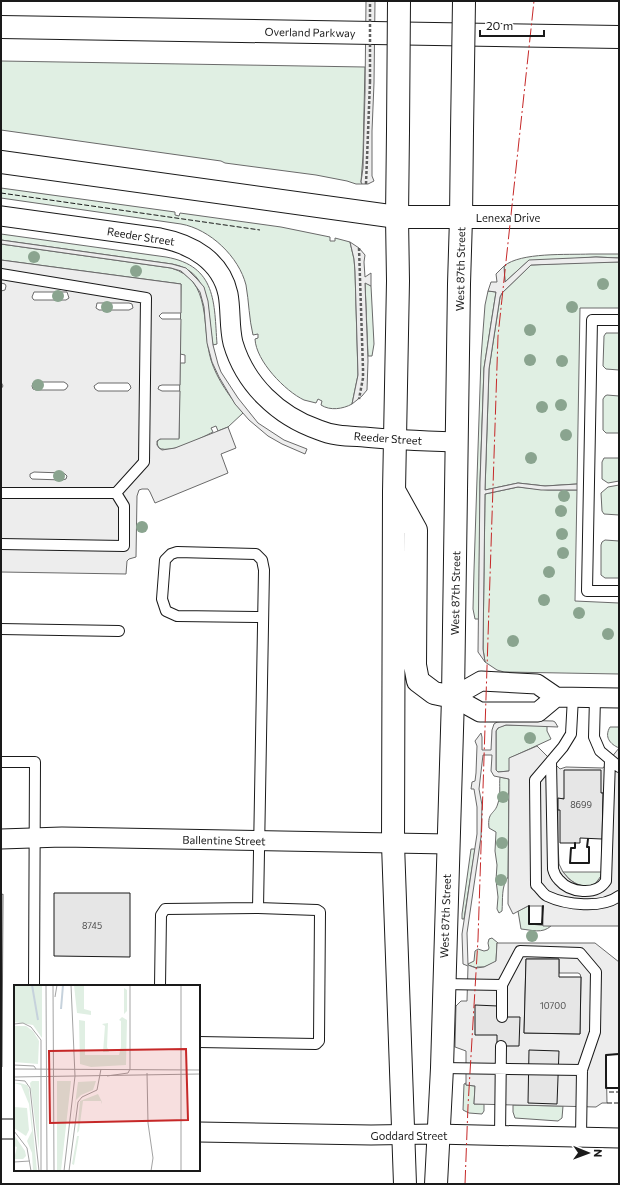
<svg xmlns="http://www.w3.org/2000/svg" width="620" height="1185" font-family="Commissioner,sans-serif">
  <rect width="100%" height="100%" fill="#fff"/>
  <path fill="#e0efe3" stroke="#6a6a6a" d="M1,61L365,67L363,156L361,182L362,184H356L347,181L316,175L225,163L221,161L1,130Z
    M1,188L175,212V215L179,216L180,213L281,227L330,237V241H335V238L350,242L354,259L355,271L358,375L352,404C343,409 330,411 321,405L322,401L318,399L316,403C312,402 308,401 304,400C285,391 256,361 255,339L258,338V334L253,335C249,319 249,302 246,285C239,257 210,229 181,224L1,198Z
    M1,234L166,257C217,266 214,303 217,344L213,345C207,315 213,271 172,264L1,240Z
    M1,244L171,268C213,280 201,327 211,360C217,380 231,398 243,413L228,427L218,431L216,426L211,428L213,432C201,438 172,454 159,448C151,435 172,438 179,438L180,363H185V355L180,354L181,284L1,260Z
    M590,254H619V258L596,257L527,262L505,282L504,266C521,252 567,255 590,254Z
    M594,262H619V308H580L577,484L545,486L518,483L485,490L489,369L500,297L502,293L531,265Z
    M365,282L371,286L374,344L372,356H368Z
    M488,291L496,292L484,368L480,482L479,619H475L473,609L474,570L481,358L485,305Z
    M606,333H619V370L606,369L603,366L604,336Z
    M607,395L619,396V433H606L603,430V399L605,396Z
    M604,458H619V481L608,483L602,479V462Z
    M619,485V515L604,514L602,511L601,493L608,487Z
    M518,487L548,490H577L575,601L619,603V674L504,672L497,670L485,662L483,649L485,494Z
    M605,540L619,541V578H605L601,575V545L602,542Z
    M506,725H547V731L551,739L510,758V771L498,772L496,770V731L499,727Z
    M610,727H619V748C610,744 604,737 610,727Z
    M500,777L509,779L508,877C501,887 503,899 502,911L499,913L497,909L498,897L496,880L497,865L495,851L496,832L489,828C487,811 495,815 498,803C501,795 499,785 500,777Z
    M471,849H475L464,919H462V914Z
    M563,872H602L599,881C586,892 571,883 563,872Z
    M528,906H529V924L551,926C542,934 532,930 521,929L518,911Z
    M492,938L498,943H497L496,962L484,967H477V968L468,965V964L474,961L475,951L478,949L484,951L488,950L489,948L488,943L489,939Z
    M466,1083V1085L475,1086L474,1104H484V1111L482,1114L469,1113L463,1110L464,1084Z
    M513,1105L563,1106L562,1118L558,1121L515,1118L513,1112Z"/>
  <path fill="#ededed" stroke="#6a6a6a" fill-rule="evenodd" d="M366,1H375L374,83L372,131V176L374,181L368,184H362L361,182L363,168L365,92Z
    M1,240L172,264L186,268L197,279L204,287L208,301L213,345L218,364L221,372L238,398L258,423L284,440L307,449L305,454L282,444L268,436L249,420L235,404L219,377L212,362L207,343L204,307L200,292L193,282L181,271L171,268L1,244Z
    M350,242L359,248L365,255L364,262L365,277L371,273V286L365,283L368,361L367,390L362,396L352,404L358,375L355,271L354,259Z
    M596,257L619,258V262L531,265L502,293L500,297L489,369L485,490L518,483L545,486L577,484V490H541L518,487L485,494L483,649L485,662L478,652L480,482L484,368L496,292L488,291L491,282H497L496,274L504,266L505,282L529,260Z
    M1,260L181,284V313H162L159,316L162,319H181L180,385H162L159,386L158,389L162,391H180L179,439H160L157,441V445L159,448L162,450L175,448L228,427L236,448L221,454L228,473L155,503L150,492L148,489H142L139,490L137,496L136,557L129,559L127,561L126,574L1,572V389L3,386L1,382V291L5,290L6,286L5,284L1,283ZM34,292H67L69,298L66,300H34L33,299L32,297ZM97,303H129L132,304L133,308L129,310H99L96,308ZM37,382H64L67,384L68,386L66,389L64,390H36L33,389L32,386L33,383ZM98,383H128L130,385L131,388L128,391H98L95,389L94,386ZM34,472L63,473L65,474L67,476L66,479L62,480L32,479L30,477V474Z
    M512,720L553,721L555,722L558,727L506,725L498,728L496,731V770L498,772L509,771V758L537,746L560,769L566,767L603,768L619,748V926H543L542,906H528L513,914L508,904L509,779L494,776L491,771L492,755H483L479,789L482,805L481,837L467,933L468,965L476,968L484,967L496,961L497,943H595L619,962V1054L606,1055L607,1103H602L596,1107L474,1104L475,1086L466,1085V1051L455,1047L456,1006L461,1001H467L468,966L463,964L462,934L477,834V807L474,789H471L472,782L475,781L476,773L477,746L475,741L481,733L482,737V750H491L492,730L494,724L497,722ZM601,793H603L601,876L595,884L589,886H581L576,884L569,879L563,872L559,864L558,843V799ZM526,959H559V973H578L580,974L581,977L580,1034L524,1033Z
    M3,894L2,1067H1V895Z"/>
  <path fill="#e6e6e6" stroke="#1a1a1a" d="M564,770H601V793H603L602,839L580,838V843H560V810H558V798L564,799Z
    M54,893H130V957L54,956Z
    M526,959H559V977H581L580,1034L524,1033Z
    M475,1005L498,1006L497,1017H520L519,1046H497V1035H475Z
    M529,1050L559,1051L557,1104L528,1103Z"/>
  <g fill="none" stroke-linecap="round" stroke-linejoin="round">
    <g stroke="#1a1a1a" stroke-width="12">
      <path id="lane" d="M1,274L146,298L144,462L116,493H1
        M619,320H592L587,591H619
        M1,544L124,546V506L116,493
        M1,629L119,631
        M573,697L571,734L563,747L535,780L536,885C540,888 543,894 547,896C566,905 602,909 619,896
        M595,698L594,737L600,751L619,767
        M551,761L553,869C554,873 556,877 559,880C570,893 596,896 606,881L610,760
        M1,762H35L34,986
        M258,908L264,570L262,560L256,554L177,552L171,554L165,560L162,599L166,611L177,616L263,617
        M443,984L502,985
        M160,986L161,915L165,909L258,908L317,910L320,912L319,1041L316,1044L199,1042
        M502,1017V985L520,951L580,953L596,972L595,1032L582,1070L581,1137
        M442,1068L582,1070
        M500,1136L501,1046"/>
    </g>
    <g stroke="#1a1a1a" stroke-width="21">
      <path id="street" d="M1,216L160,238C192,244 221,261 228,294C231,310 229,327 233,343C245,384 278,416 319,430C333,436 348,436 364,437C395,440 426,441 457,442
        M453,697L481,681L537,684L556,697L619,698
        M453,697L480,712H538L556,697
        M1,839L62,837L448,844
        M1,1129H15
        M199,1132L371,1135L435,1134L619,1138"/>
    </g>
    <g stroke="#1a1a1a" stroke-width="24">
      <path id="secondary" d="M395,492L416,530L415,665L418,681L434,693L453,697
        M405,1184L393,844L394,491L398,281L397,217H619
        M436,1184L442,1068L453,697L459,284L461,218"/>
    </g>
    <g stroke="#1a1a1a" stroke-width="24">
      <path id="primary" d="M397,217L398,131
        M461,218L462,131"/>
    </g>
    <g stroke="#1a1a1a" stroke-width="24">
      <path id="highway" d="M1,27L619,37
        M1,162L397,217"/>
    </g>
    <path stroke="#5f5f5f" stroke-width="2.5" stroke-dasharray="3 2" stroke-linecap="butt" d="M366,184L370,82
      M359,248L363,369V378L359,399"/>
    <use href="#lane" stroke="#fff" stroke-width="10"/>
    <use href="#street" stroke="#fff" stroke-width="19"/>
    <use href="#secondary" stroke="#fff" stroke-width="22"/>
    <use href="#primary" stroke="#fff" stroke-width="22"/>
    <use href="#highway" stroke="#fff" stroke-width="22"/>
    <g stroke="#1a1a1a" stroke-width="24" stroke-linecap="butt">
      <path id="primary-bridge" d="M398,131L399,1
        M462,131L464,1"/>
    </g>
    <path stroke="#5f5f5f" stroke-width="2.5" stroke-dasharray="3 2" stroke-linecap="butt" d="M370,82V1"/>
    <use href="#primary-bridge" stroke="#fff" stroke-width="22"/>
    <path stroke="#1a1a1a" stroke-width="1" stroke-dasharray="5 2" stroke-linecap="butt" d="M1,193L260,230
      M607,1103H619V1092H607"/>
    <path stroke="#1a1a1a" stroke-width="2" d="M575,843V848H571L570,863H589V847H587L588,839
      M529,906V924H542L543,906
      M619,1054L606,1055V1088H619"/>
    <path stroke="#c62828" stroke-width="1" stroke-dasharray="14 3 2 3" stroke-linecap="butt" d="M465,1184L468,1106L478,939L498,336L534,1"/>
  </g>
  <g fill="#8aa48f">
    <circle cx="34" cy="257" r="6"/>
    <circle cx="136" cy="271" r="6"/>
    <circle cx="603" cy="284" r="6"/>
    <circle cx="58" cy="296" r="6"/>
    <circle cx="107" cy="307" r="6"/>
    <circle cx="572" cy="307" r="6"/>
    <circle cx="530" cy="330" r="6"/>
    <circle cx="530" cy="360" r="6"/>
    <circle cx="562" cy="361" r="6"/>
    <circle cx="38" cy="385" r="6"/>
    <circle cx="561" cy="405" r="6"/>
    <circle cx="542" cy="407" r="6"/>
    <circle cx="566" cy="435" r="6"/>
    <circle cx="531" cy="458" r="6"/>
    <circle cx="59" cy="476" r="6"/>
    <circle cx="564" cy="496" r="6"/>
    <circle cx="561" cy="511" r="6"/>
    <circle cx="142" cy="527" r="6"/>
    <circle cx="562" cy="534" r="6"/>
    <circle cx="563" cy="553" r="6"/>
    <circle cx="549" cy="572" r="6"/>
    <circle cx="544" cy="600" r="6"/>
    <circle cx="579" cy="613" r="6"/>
    <circle cx="608" cy="634" r="6"/>
    <circle cx="513" cy="641" r="6"/>
    <circle cx="530" cy="738" r="6"/>
    <circle cx="503" cy="797" r="6"/>
    <circle cx="502" cy="843" r="6"/>
    <circle cx="501" cy="880" r="6"/>
    <circle cx="532" cy="936" r="6"/>
  </g>
  <g text-anchor="middle" dominant-baseline="central" stroke-width="3" stroke-linejoin="round" paint-order="stroke">
    <g font-size="9" fill="#4d4d4d">
      <text x="581" y="804">8699</text>
      <text x="92" y="925">8745</text>
      <text x="553" y="1005">10700</text>
    </g>
    <g font-size="11" fill="#1a1a1a" stroke="#fff">
      <text transform="translate(310 32) rotate(1)">Overland Parkway</text>
      <text x="508" y="217">Lenexa Drive</text>
      <text transform="translate(141 236) rotate(9)">Reeder Street</text>
      <text transform="translate(460 269) rotate(-89)">West 87th Street</text>
      <text transform="translate(388 438) rotate(4)">Reeder Street</text>
      <text transform="translate(455 593) rotate(-89)">West 87th Street</text>
      <text transform="translate(224 840) rotate(1)">Ballentine Street</text>
      <text transform="translate(445 916) rotate(-88)">West 87th Street</text>
      <text x="409" y="1135">Goddard Street</text>
    </g>
  </g>
  <g transform="translate(14 985)">
    <rect width="186" height="186" fill="#fff"/>
    <path d="M0,0H28V53L19,40L0,37ZM60,0H70V24L77,26V30L63,28ZM110,3L113,5V26L110,29ZM108,32L113,35L112,80L77,82L66,79L65,35L71,36V70H105L107,62V36L105,35ZM94,38L93,62L95,67H89L91,41L88,39ZM0,41H12L19,46L25,56L24,79L0,77ZM18,96H25V165L16,98ZM43,96H57L47,186H43ZM82,96L79,105L67,110L62,115L52,186L64,97ZM0,98H6L13,100L15,104L23,186H19L18,168L13,156L18,146L15,119L7,100ZM84,109L88,117V119L87,116H69L65,146L63,148L66,116ZM0,122L13,123L15,145L12,151L0,143ZM0,150L11,166L12,171L9,174H0L3,162L0,161ZM63,151H65L60,180L58,179Z" fill="#e0efe3"/>
    <path fill="none" stroke="#c6d2dc" stroke-width="2" d="M18,0L24,35M47,24L49,0"/>
    <path fill="none" stroke="#a3a3a3" stroke-width="1" d="M32,0L33,186M39,0L40,186M57,0L61,91M116,0V84M167,0V186M41,12L43,0M0,39L9,38L17,42L27,55V186M0,80L20,81L22,84M0,84L186,85M133,88L134,138L139,173L137,186M93,91L114,88L116,84M0,92L186,89M0,95L11,96L16,103L25,186M0,146L13,163L17,186M0,177L16,176M50,186L61,91M55,186L64,117L68,112L83,105L87,84"/>
    <path fill="#c62828" fill-opacity="0.15" stroke="#c62828" stroke-width="2" d="M172,64L174,135L36,138L35,66Z"/>
    <rect width="186" height="186" fill="none" stroke="#1a1a1a" stroke-width="2"/>
  </g>
  <rect width="620" height="1185" fill="none" stroke="#1a1a1a" stroke-width="4"/>
  <g transform="translate(588 1153) rotate(91)" stroke="#ffffff" stroke-width="3" paint-order="stroke">
  <path d="M0-3L7 15L0 10L-7 15Z" fill="#1a1a1a"/>
  <text y="-6" font-size="11" font-weight="bold" text-anchor="middle" fill="#1a1a1a">N</text>
  </g>
  <path d="M480 30v6h64v-6" fill="none" stroke="#1a1a1a" stroke-width="2"/>
  <text x="486" y="30" font-size="12" fill="#1a1a1a" stroke="#ffffff" stroke-width="3" paint-order="stroke">20 m</text>
</svg>
